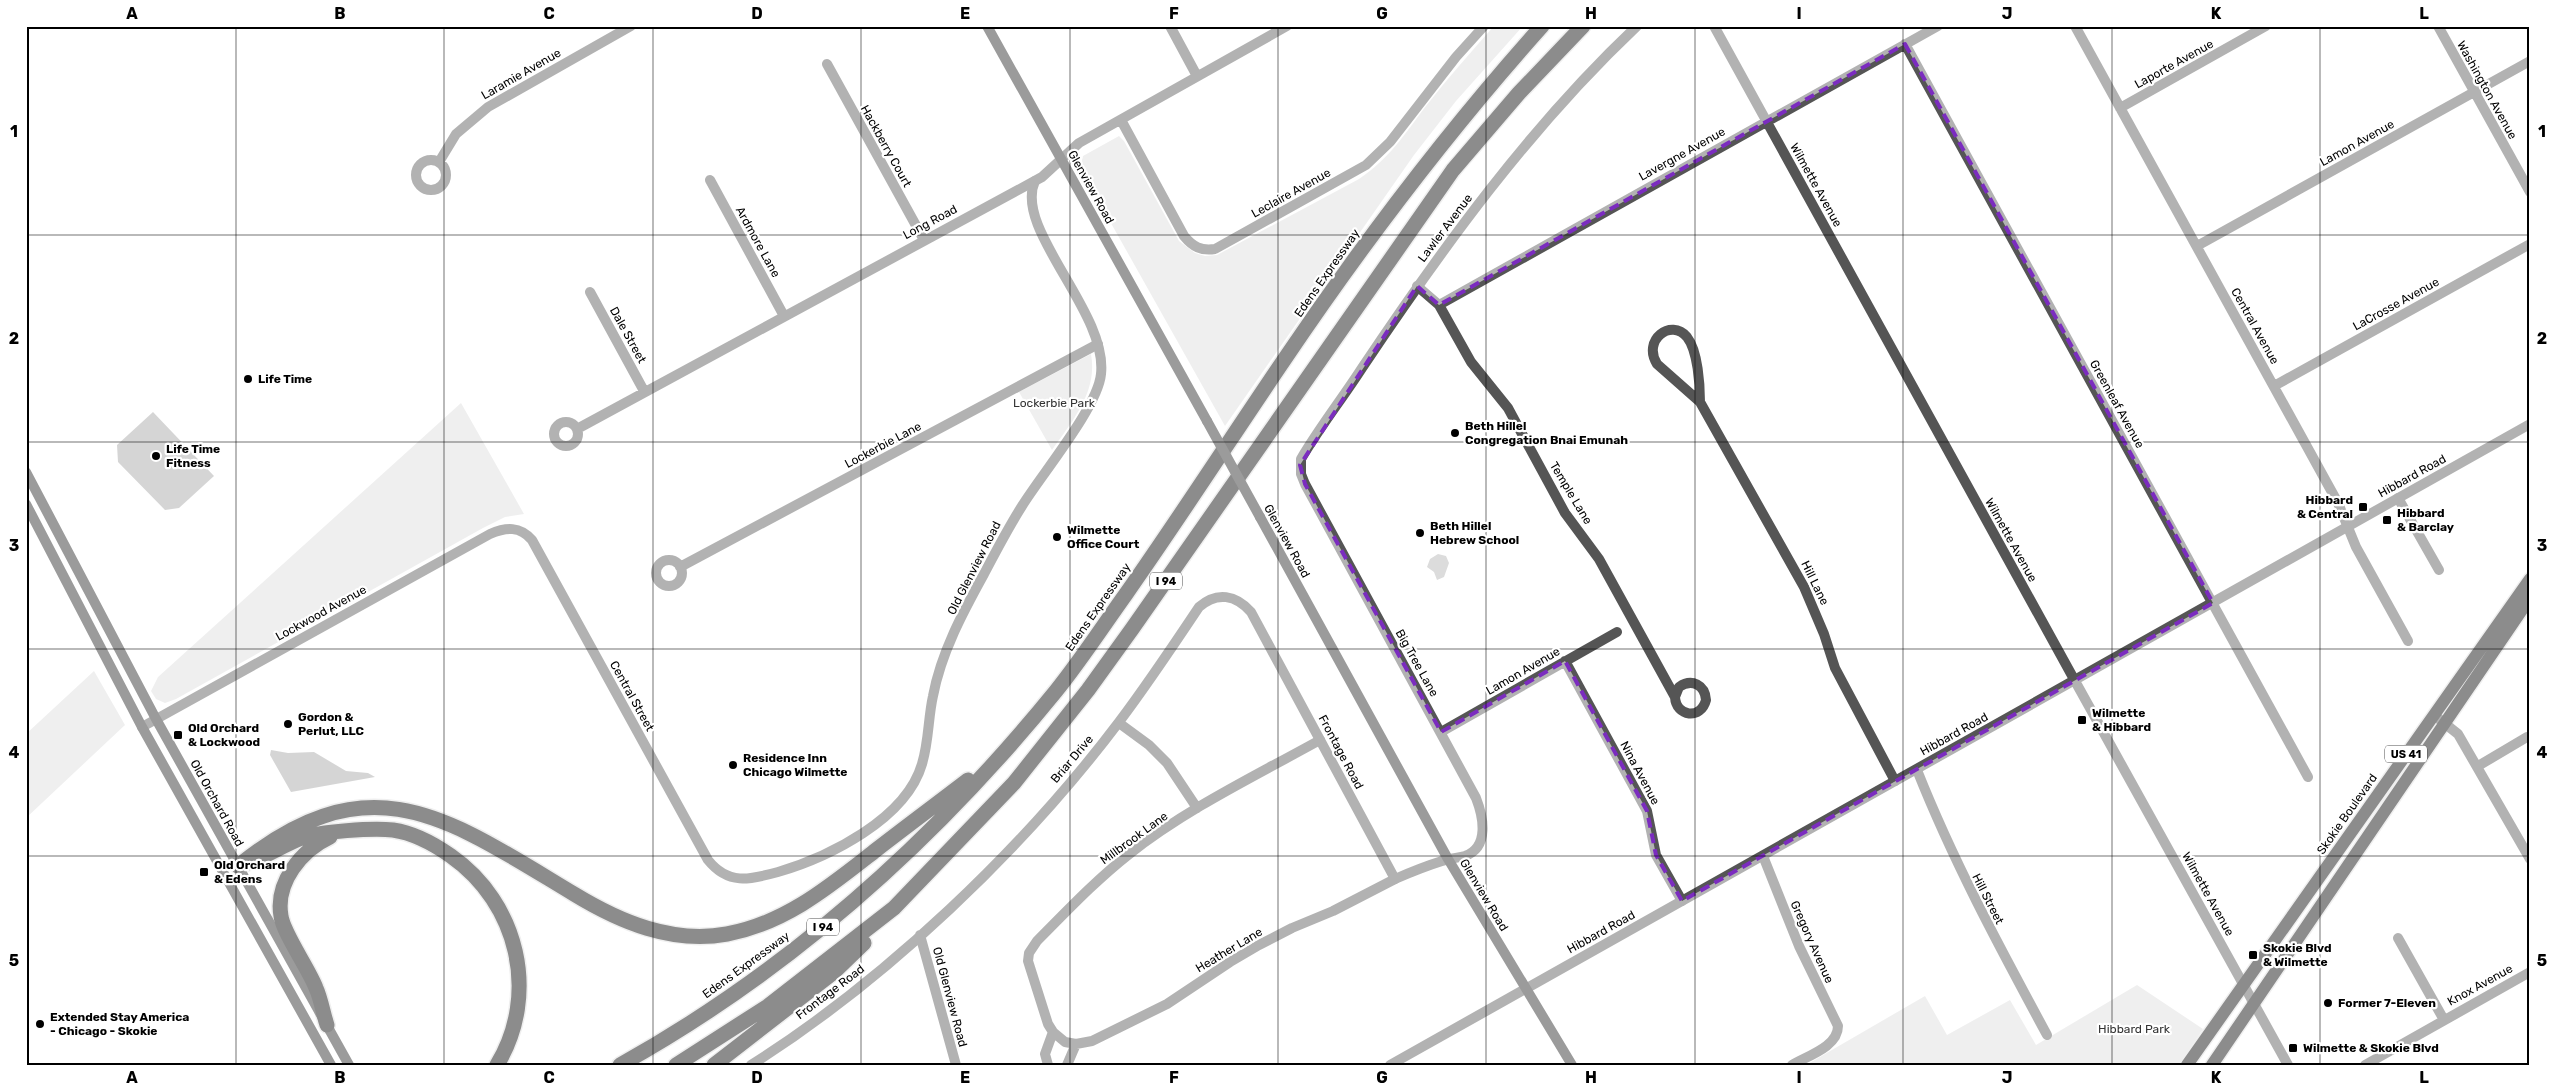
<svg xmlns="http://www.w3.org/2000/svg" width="2556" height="1091" font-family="Rubik,sans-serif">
  <rect width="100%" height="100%" fill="#fff"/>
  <path fill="#dcdcdc" d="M1494,26H1523L1456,101L1414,155L1225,426L1080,168L1083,156L1119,136L1124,141L1179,241L1195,253L1205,256L1217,255L1359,179C1390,158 1404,135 1426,106C1448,78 1471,52 1494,26Z
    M1091,354C1098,392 1072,421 1052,450L1019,392Z
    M461,403L524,514L505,517L483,528L176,699L165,703L156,699L151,691L158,677Z
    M1438,554L1446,556L1449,563L1444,577L1437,580L1434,572L1427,567L1430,559Z
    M94,671L125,725L26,818V734Z
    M2137,985L2203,1029L2179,1065H1806L1925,996L1947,1035L2010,1000L2036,1045Z"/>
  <path fill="#a3a3a3" d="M153,412L214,476L179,508L165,510L118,462L117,445Z
    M271,750L288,753L314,752L346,771L368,773L375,777L291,792L270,755Z"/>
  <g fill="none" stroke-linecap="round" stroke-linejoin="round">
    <g stroke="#dbdbdb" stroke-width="15">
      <path id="primary" d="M2187,1065L2530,579
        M2212,1065L2530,598"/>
    </g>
    <g stroke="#dbdbdb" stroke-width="18">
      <path id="motorway" d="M247,863C266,857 283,845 302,838C320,831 373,828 393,830C414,833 434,844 451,856C518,903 540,994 497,1065
        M238,866C371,758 449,819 574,894C620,922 672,944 727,934C786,923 830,886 876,850C907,826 938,803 968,780
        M327,1025C323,1013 321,999 316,988C309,969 283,933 281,916C275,882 302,850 330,837
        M620,1065C789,971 934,841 1056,691C1081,660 1103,626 1126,594C1180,517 1231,438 1284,360C1363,243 1448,131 1542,26
        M676,1065L768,1006L894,908L1014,783L1088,690L1132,629L1453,170L1519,93L1583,26
        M714,1065L834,972L864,943"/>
    </g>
    <path stroke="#555" stroke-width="10" d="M1170,26L1197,76
      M1714,26L2075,681
      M2075,26L2338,503L2356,547L2408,641
      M2438,26L2530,192
      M1905,44L2308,777
      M827,64L924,240
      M2120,108L2266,26
      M1121,120L1184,236C1193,247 1201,251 1215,249L1366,165L1390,142L1456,57L1484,26
      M416 175a15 15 0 1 1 30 0a15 15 0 1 1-30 0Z
      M439,162L456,134L488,107L631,26
      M710,180L784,316
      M2197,246L2530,61
      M1417,286L1439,305L1471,362L1508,408L1565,513L1599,559L1675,697C1676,717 1701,720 1706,700C1705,685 1692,678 1679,687L1675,697
      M590,292L644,391
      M1439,305L1938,26
      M2274,386L2530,244
      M1700,402L1657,364C1642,340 1671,318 1687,337C1698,351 1700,385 1700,402L1804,587L1824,634L1835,668L1895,781
      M554 434a12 12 0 1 1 24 0a12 12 0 1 1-24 0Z
      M577,429L1042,177L1079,143L1287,26
      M2398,498L2439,570
      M656 573a13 13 0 1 1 26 0a13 13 0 1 1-26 0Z
      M680,567L1098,344
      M1565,661L1647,811L1656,855L1682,901
      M2434,715L2458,734L2530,859
      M1119,723L1149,745L1167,763L1197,808
      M1441,732L1617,632
      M1320,740C1255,776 1186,809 1128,855C1095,881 1066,912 1037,941L1029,953L1028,961L1048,1024L1053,1032L1065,1042L1076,1044L1092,1041L1167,1004L1230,962L1259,945L1292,928L1333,911L1395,879
      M2478,766L2527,737
      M1917,770C1954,863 1999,946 2047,1035
      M1763,856L1799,946L1838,1026C1838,1047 1807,1056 1792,1065
      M2398,938L2444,1020
      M1048,1065L1045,1054L1053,1032
      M1067,1065L1076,1044
      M2365,1065L2530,972"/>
    <path stroke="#555" stroke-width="10" d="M2075,681L2288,1065
      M142,727L490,534C506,527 520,526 532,540L708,860C728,885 749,880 778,872C829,857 906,819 922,764C929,741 928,718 933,696C941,653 963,612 984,574C996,551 1008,528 1022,506C1041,475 1098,407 1101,374C1108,312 1013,229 1035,181
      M920,935L956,1065
      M751,1065C886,980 1023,849 1119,722C1147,685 1173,646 1199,607C1217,591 1236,595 1251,612L1395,879C1411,872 1426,866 1442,861C1450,858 1458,858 1465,856C1490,847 1483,816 1476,798L1305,484L1301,474V459C1319,428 1342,399 1362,368C1443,247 1530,127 1637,26
      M1390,1065L2530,424"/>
    <path stroke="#222" stroke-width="10" d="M987,26L1207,421
      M26,472L156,719L349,1065
      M26,504L142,727L331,1065
      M1260,517L1448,859L1572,1065"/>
    <use href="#primary" stroke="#000" stroke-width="12"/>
    <use href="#motorway" stroke="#000" stroke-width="15"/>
    <path stroke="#222" stroke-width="10" d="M1207,421L1260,517"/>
  </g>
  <path d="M0 0H2556V1091H0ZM1905,44L2213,603L1682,901L1656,855L1647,811L1565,661L1441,732L1305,484L1300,465L1417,286L1439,305Z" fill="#fff" fill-opacity=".55" fill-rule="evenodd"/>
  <path fill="none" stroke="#7b2cbf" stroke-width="4" stroke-dasharray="10 6" stroke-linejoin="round" d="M1905,44L2213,603L1682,901L1656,855L1647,811L1565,661L1441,732L1305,484L1300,465L1417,286L1439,305Z"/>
  <path fill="none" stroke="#000" stroke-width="1" stroke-opacity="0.55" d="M236,26V1065M444,26V1065M653,26V1065M861,26V1065M1070,26V1065M1278,26V1065M1486,26V1065M1695,26V1065M1903,26V1065M2112,26V1065M2320,26V1065M26,235H2530M26,442H2530M26,649H2530M26,856H2530"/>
  <g fill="#000" stroke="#fff" stroke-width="2">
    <circle cx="248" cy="379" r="5"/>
    <circle cx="1455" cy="433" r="5"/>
    <circle cx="156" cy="456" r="5"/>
    <rect x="2358" y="502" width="10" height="10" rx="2.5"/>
    <rect x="2382" y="515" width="10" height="10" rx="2.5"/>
    <circle cx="1420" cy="533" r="5"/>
    <circle cx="1057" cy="537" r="5"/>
    <rect x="2077" y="715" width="10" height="10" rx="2.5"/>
    <circle cx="288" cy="724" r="5"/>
    <rect x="173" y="730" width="10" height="10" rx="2.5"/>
    <circle cx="733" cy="765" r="5"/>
    <rect x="199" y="867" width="10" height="10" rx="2.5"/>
    <rect x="2248" y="950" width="10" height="10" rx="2.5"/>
    <circle cx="2328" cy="1003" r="5"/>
    <circle cx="40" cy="1024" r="5"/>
    <rect x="2288" y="1043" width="10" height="10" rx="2.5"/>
  </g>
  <g text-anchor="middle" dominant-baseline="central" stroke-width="4.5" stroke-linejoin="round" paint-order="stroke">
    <g fill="#fff" stroke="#4c4c4c" stroke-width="1">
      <rect x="1150" y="572.5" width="32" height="17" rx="4"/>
      <rect x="2385" y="745.5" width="42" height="17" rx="4"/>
      <rect x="807" y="918.5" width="32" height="17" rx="4"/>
    </g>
    <g font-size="11" font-weight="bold" fill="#000">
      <text x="1166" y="581">I 94</text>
      <text x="2406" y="754">US 41</text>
      <text x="823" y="927">I 94</text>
    </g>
    <g font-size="12" fill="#000" stroke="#fff">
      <text transform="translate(2174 64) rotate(-29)">Laporte Avenue</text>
      <text transform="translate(521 74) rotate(-30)">Laramie Avenue</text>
      <text transform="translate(2487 90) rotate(61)">Washington Avenue</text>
      <text transform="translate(2357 143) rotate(-29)">Lamon Avenue</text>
      <text transform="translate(886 146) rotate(61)">Hackberry Court</text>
      <text transform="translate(1682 154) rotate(-29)">Lavergne Avenue</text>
      <text transform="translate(1816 185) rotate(61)">Wilmette Avenue</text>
      <text transform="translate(1091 187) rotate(61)">Glenview Road</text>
      <text transform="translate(1291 193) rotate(-29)">Leclaire Avenue</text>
      <text transform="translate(930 222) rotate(-28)">Long Road</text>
      <text transform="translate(1445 228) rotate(-53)">Lawler Avenue</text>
      <text transform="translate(758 242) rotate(61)">Ardmore Lane</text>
      <text transform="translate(1327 273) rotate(-55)">Edens Expressway</text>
      <text transform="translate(2396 304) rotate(-29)">LaCrosse Avenue</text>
      <text transform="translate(2255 326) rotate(61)">Central Avenue</text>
      <text transform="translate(628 335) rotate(61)">Dale Street</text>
      <text transform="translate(2117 404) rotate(61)">Greenleaf Avenue</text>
      <text transform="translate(883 445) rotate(-28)">Lockerbie Lane</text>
      <text transform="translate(2412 476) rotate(-29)">Hibbard Road</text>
      <text transform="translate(1571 493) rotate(59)">Temple Lane</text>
      <text transform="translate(2011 540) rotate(61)">Wilmette Avenue</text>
      <text transform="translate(1287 541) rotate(61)">Glenview Road</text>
      <text transform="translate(974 568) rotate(-63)">Old Glenview Road</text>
      <text transform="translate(1815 583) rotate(64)">Hill Lane</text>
      <text transform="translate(1098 607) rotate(-55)">Edens Expressway</text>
      <text transform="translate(321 613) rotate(-29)">Lockwood Avenue</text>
      <text transform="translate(1417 663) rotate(61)">Big Tree Lane</text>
      <text transform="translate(1523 671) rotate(-30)">Lamon Avenue</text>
      <text transform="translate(632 696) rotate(61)">Central Street</text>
      <text transform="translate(1954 734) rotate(-29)">Hibbard Road</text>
      <text transform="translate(1341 752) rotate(62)">Frontage Road</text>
      <text transform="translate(1072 759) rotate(-50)">Briar Drive</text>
      <text transform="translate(1640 773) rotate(62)">Nina Avenue</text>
      <text transform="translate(217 803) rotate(61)">Old Orchard Road</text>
      <text transform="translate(2347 814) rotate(-55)">Skokie Boulevard</text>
      <text transform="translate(1134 838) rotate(-36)">Millbrook Lane</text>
      <text transform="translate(2208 894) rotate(61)">Wilmette Avenue</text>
      <text transform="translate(1484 895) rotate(59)">Glenview Road</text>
      <text transform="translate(1988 899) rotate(63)">Hill Street</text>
      <text transform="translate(1601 932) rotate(-29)">Hibbard Road</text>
      <text transform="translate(1812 942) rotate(66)">Gregory Avenue</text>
      <text transform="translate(1229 950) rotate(-31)">Heather Lane</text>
      <text transform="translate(746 965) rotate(-36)">Edens Expressway</text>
      <text transform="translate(2480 985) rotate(-29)">Knox Avenue</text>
      <text transform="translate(830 992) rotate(-37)">Frontage Road</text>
      <text transform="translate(950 997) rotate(75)">Old Glenview Road</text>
    </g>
    <g font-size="12" font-weight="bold" fill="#000" stroke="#fff" text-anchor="start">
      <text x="258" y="379">Life Time</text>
      <text x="1465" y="426">Beth Hillel<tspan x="1465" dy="14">Congregation Bnai Emunah</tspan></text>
      <text x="166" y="449">Life Time<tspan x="166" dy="14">Fitness</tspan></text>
      <text x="2353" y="500" text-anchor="end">Hibbard<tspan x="2353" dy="14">&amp; Central</tspan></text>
      <text x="2397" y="513">Hibbard<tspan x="2397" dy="14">&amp; Barclay</tspan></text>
      <text x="1430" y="526">Beth Hillel<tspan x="1430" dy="14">Hebrew School</tspan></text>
      <text x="1067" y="530">Wilmette<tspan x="1067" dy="14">Office Court</tspan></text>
      <text x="2092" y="713">Wilmette<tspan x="2092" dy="14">&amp; Hibbard</tspan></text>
      <text x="298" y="717">Gordon &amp;<tspan x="298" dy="14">Perlut, LLC</tspan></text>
      <text x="188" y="728">Old Orchard<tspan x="188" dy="14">&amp; Lockwood</tspan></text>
      <text x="743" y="758">Residence Inn<tspan x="743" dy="14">Chicago Wilmette</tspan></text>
      <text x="214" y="865">Old Orchard<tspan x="214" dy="14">&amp; Edens</tspan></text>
      <text x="2263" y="948">Skokie Blvd<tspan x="2263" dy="14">&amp; Wilmette</tspan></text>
      <text x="2338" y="1003">Former 7-Eleven</text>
      <text x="50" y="1017">Extended Stay America<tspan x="50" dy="14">- Chicago - Skokie</tspan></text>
      <text x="2303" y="1048">Wilmette &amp; Skokie Blvd</text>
    </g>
    <g font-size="12" fill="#333" stroke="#fff">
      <text x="1054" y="403">Lockerbie Park</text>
      <text x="2134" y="1029">Hibbard Park</text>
    </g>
  </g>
  <rect width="2556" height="1091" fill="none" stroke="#ffffff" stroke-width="55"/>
  <rect x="28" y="28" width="2500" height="1036" fill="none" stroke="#000" stroke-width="2"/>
  <g font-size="16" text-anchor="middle" font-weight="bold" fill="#000">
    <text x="132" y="19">A</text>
    <text x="340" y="19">B</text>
    <text x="549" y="19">C</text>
    <text x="757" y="19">D</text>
    <text x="965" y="19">E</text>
    <text x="1174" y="19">F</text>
    <text x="1382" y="19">G</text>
    <text x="1591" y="19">H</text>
    <text x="1799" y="19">I</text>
    <text x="2007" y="19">J</text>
    <text x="2216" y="19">K</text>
    <text x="2424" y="19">L</text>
    <text x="14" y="137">1</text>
    <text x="2542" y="137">1</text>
    <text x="14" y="344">2</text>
    <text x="2542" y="344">2</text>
    <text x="14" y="551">3</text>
    <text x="2542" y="551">3</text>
    <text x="14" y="758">4</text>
    <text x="2542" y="758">4</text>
    <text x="14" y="966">5</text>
    <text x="2542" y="966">5</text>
    <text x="132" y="1083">A</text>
    <text x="340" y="1083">B</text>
    <text x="549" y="1083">C</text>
    <text x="757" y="1083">D</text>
    <text x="965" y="1083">E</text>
    <text x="1174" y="1083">F</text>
    <text x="1382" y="1083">G</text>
    <text x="1591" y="1083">H</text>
    <text x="1799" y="1083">I</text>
    <text x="2007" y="1083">J</text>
    <text x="2216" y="1083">K</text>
    <text x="2424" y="1083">L</text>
  </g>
</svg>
